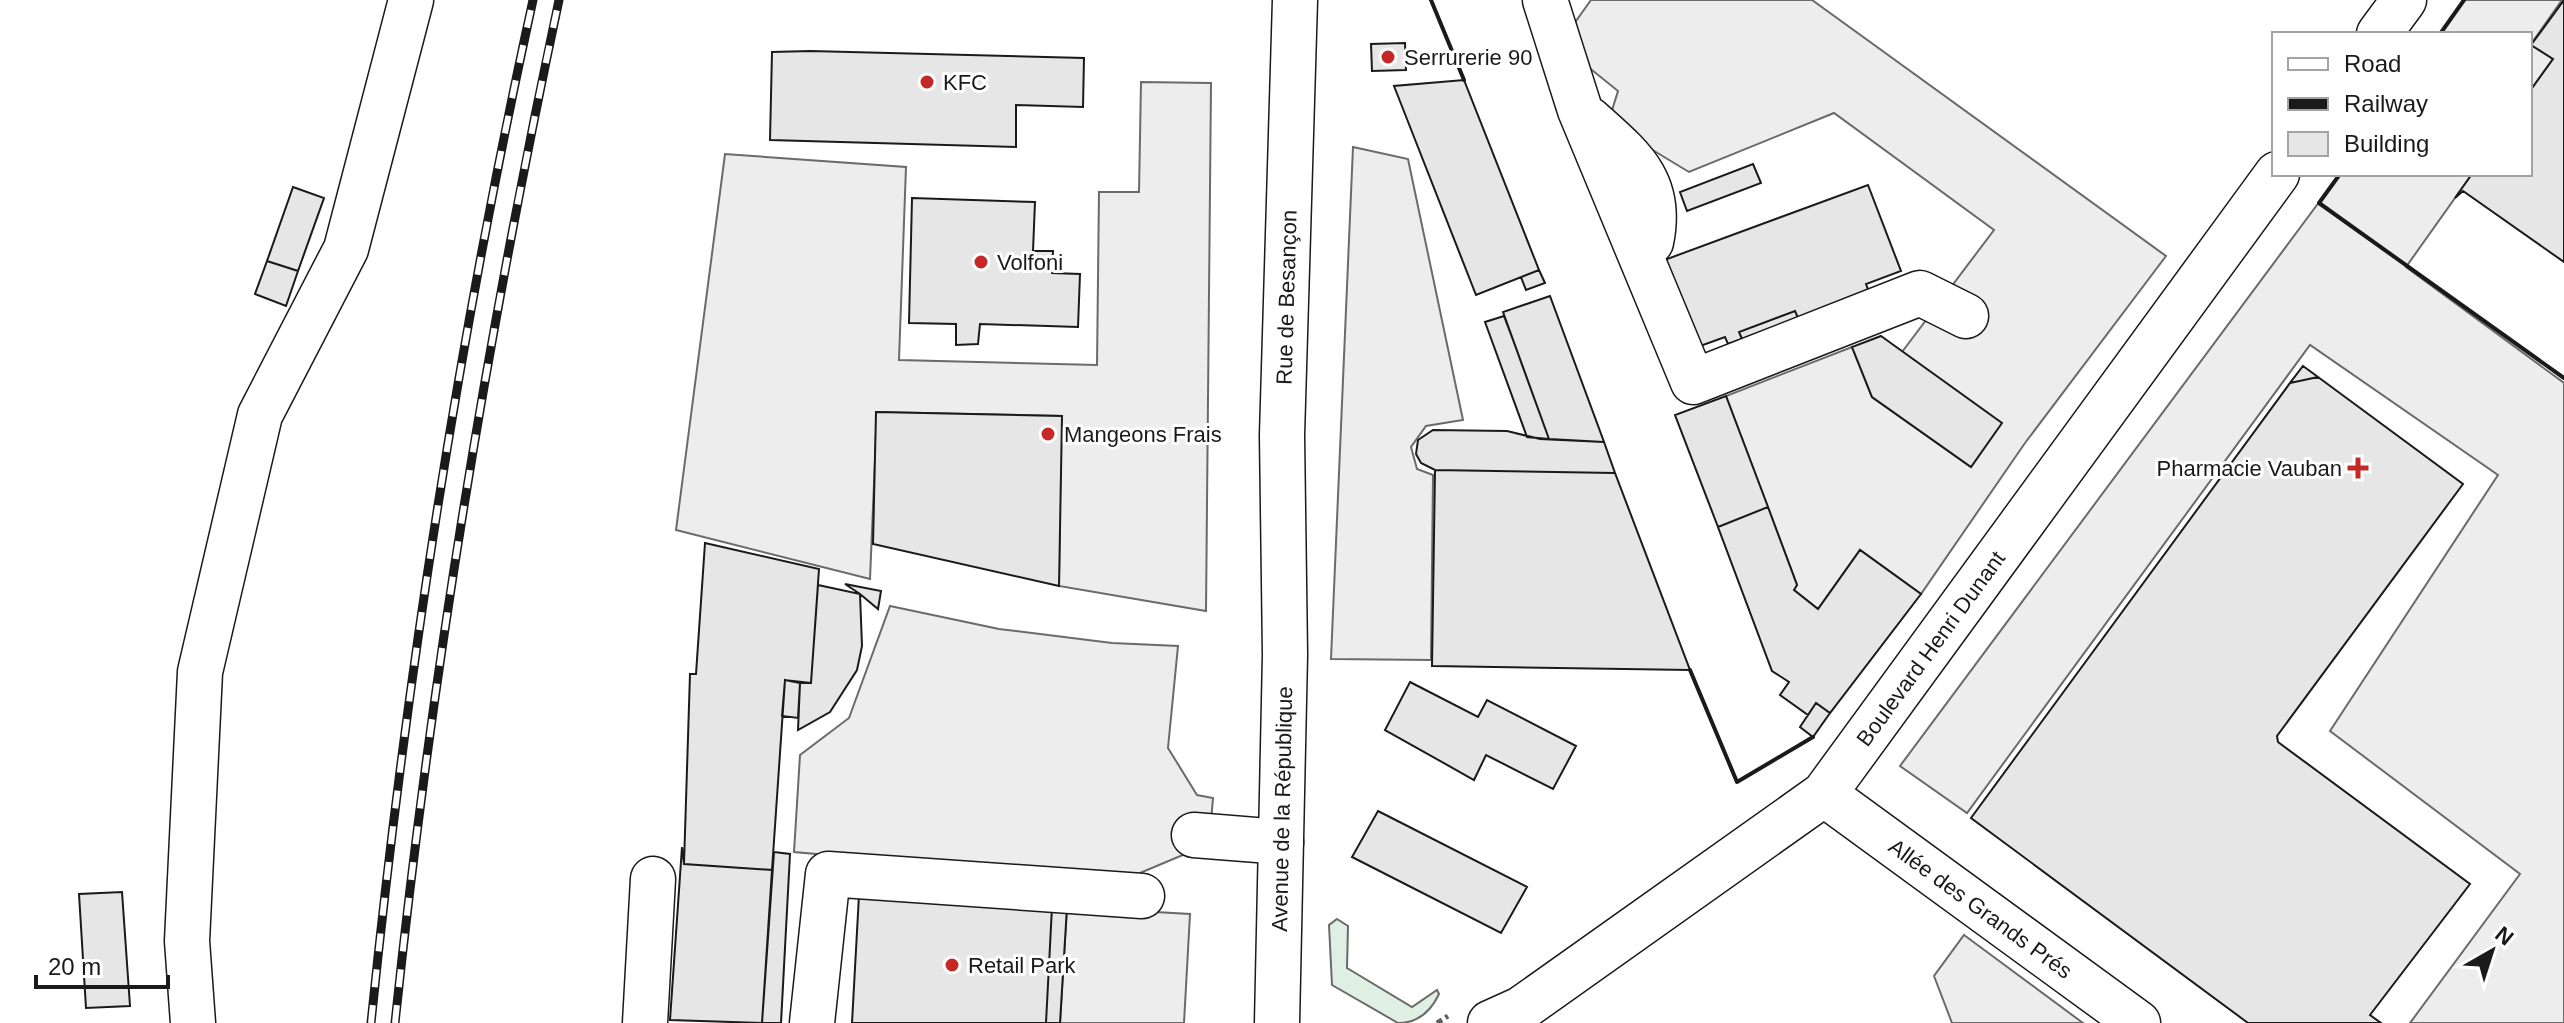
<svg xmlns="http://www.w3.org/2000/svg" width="2564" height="1023" font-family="Helvetica,sans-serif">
  <rect width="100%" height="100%" fill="#fff"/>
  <path fill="#e0efe3" stroke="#6a6a6a" stroke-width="2" d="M1337,919L1348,926L1347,968L1412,1007L1437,990L1439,994C1431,1011 1418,1023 1398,1023L1332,985L1329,925Z"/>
  <path fill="#ededed" stroke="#6a6a6a" stroke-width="2" d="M1591,0H1812L2166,256L2025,443L1921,594L1860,550L1818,609L1794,590L1797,585L1726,396L1852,347L1872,397L1971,467L1902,352L1994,230L1834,113L1689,172L1608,123L1618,91L1582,62L1577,43L1576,21Z
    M2464,0H2562L2531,44L2553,59L2530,91V34H2440Z
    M1141,82L1211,83L1206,611L1059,586L1061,416L877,412L870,579L676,530L725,154L906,167L899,360L1097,365L1099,192H1139Z
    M1353,147L1408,159L1463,420L1426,426L1411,447L1417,469L1433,475L1431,660L1331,659Z
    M2340,174H2472L2406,267L2564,383V1023H2410L2520,874L2330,731L2498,475L2310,345L1967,813L1900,766Z
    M890,606L999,629L1112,643L1178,646L1168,748L1197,795L1213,798L1209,844L1121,881L794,852L800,755L849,718Z
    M1067,907L1190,914L1184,1023H1060Z
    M1964,935L2083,1023H1952L1934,976Z"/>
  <path fill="#e6e6e6" stroke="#1a1a1a" stroke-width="2" d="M2564,0V262L2463,191L2455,198L2472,174H2530V91L2553,59L2531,45Z
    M1405,43L1406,70L1372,71L1371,44Z
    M810,51L1084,58L1083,107L1016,105V147L770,140L772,52Z
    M1464,80L1539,270L1476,295L1394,86Z
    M1753,164L1761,183L1687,211L1680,192Z
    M1868,185L1901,271L1866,284L1869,292L1798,318L1795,311L1739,332L1742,339L1728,344L1725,337L1692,349L1659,262Z
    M293,187L324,198L298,271L267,261Z
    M912,198L1035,202L1033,251H1053L1052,273L1080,274L1078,327L980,324L978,344L956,345V324L909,323Z
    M267,261L298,271L286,306L255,294Z
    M1539,270L1545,283L1526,290L1521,277Z
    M1550,296L1604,442L1549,439L1503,312Z
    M1795,311L1798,318L1742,339L1739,332Z
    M1504,316L1513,340L1549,439L1527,437L1485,322Z
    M1881,336L2002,423L1971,467L1872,397L1852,347Z
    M2303,366L2318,377L2290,383Z
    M2318,377L2463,484L2277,736L2278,742L2470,884L2370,1015L2381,1023H2248L1971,818L2290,383Z
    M1726,396L1768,507L1718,527L1675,415Z
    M876,412L1062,416L1059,586L873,544Z
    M1433,430L1507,431L1540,439L1604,442L1615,473L1435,470L1421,463L1416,454L1418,440Z
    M1435,470L1615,473L1690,670L1432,666Z
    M1768,507L1797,585L1794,590L1818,609L1860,550L1921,594L1830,713L1816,703L1808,715L1780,695L1789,682L1772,671L1718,527Z
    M705,543L819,569L811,683L785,680L772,870L684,864L690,674H696Z
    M845,584L881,591L878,609L860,594Z
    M818,585L860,594L862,646L857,670L830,712L798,730L800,683H811Z
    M785,680L800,683L798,718L782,716Z
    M1410,682L1478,717L1487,700L1576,746L1553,789L1486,755L1474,780L1385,730Z
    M1816,703L1830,713L1813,737L1800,727Z
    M1378,811L1527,887L1501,933L1352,857Z
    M682,847L684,864L772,870L762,1023L670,1020Z
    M774,852L790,854L781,1023H762Z
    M122,892L130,1006L86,1008L79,894Z
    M859,895L1052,907L1046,1023H852Z
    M1052,907H1067L1060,1023H1046Z"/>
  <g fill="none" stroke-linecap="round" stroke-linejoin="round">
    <g stroke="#1a1a1a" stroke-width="47">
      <g id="minor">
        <path d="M1545,0L1580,110L1693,382L1920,293L1966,316"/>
        <path d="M1590,120C1631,157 1664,181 1651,242"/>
        <path id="s1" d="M1824,794L2138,1023"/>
        <path d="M1194,835L1281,842"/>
        <path d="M193,1023L187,941L200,672L260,415L346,249L411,0"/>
        <path d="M645,1023L653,879"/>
        <path d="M812,1023L828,874L1142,896"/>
      </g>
    </g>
    <g stroke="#1a1a1a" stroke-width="47">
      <g id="major">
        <path d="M2379,34L2404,0"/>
        <path id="s2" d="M1277,1023L1285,655L1282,435L1295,0"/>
        <path id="s3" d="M1490,1023L1521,1009L1824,794L2277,174"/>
      </g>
    </g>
    <path stroke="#5f5f5f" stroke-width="5" stroke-dasharray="6 4" stroke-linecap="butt" d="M1437,1023L1448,1016"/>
    <use href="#minor" stroke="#fff" stroke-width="44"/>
    <use href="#major" stroke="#fff" stroke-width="44"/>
    <g stroke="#1a1a1a" stroke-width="9">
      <path id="rail" d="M371,1023C406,680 459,337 533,0
        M395,1023C431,679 487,338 559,0"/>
    </g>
    <use href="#rail" stroke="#fff" stroke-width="6" stroke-dasharray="18" stroke-linecap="butt"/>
    <path stroke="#1a1a1a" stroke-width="4" d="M1431,0L1464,80
      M2440,34L2464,0
      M2340,174L2319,203L2564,378
      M1690,670L1737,782L1813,737"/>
  </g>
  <g fill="#c62828" stroke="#fff" stroke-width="3">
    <circle cx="1388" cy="57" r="8"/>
    <circle cx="927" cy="82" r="8"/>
    <circle cx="981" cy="262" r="8"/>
    <circle cx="1048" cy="434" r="8"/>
    <path d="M2354 456h8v8h8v8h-8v8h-8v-8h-8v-8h8z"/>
    <circle cx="952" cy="965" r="8"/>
  </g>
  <g text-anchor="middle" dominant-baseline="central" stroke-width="6" stroke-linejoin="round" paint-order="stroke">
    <g font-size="22" fill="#1a1a1a" stroke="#fff" text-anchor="start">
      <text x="1404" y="57">Serrurerie 90</text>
      <text x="943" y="82">KFC</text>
      <text x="997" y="262">Volfoni</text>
      <text x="1064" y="434">Mangeons Frais</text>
      <text x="2342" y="468" text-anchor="end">Pharmacie Vauban</text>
      <text x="968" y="965">Retail Park</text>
    </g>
    <g font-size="22" fill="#1a1a1a" stroke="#fff">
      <text stroke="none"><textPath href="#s2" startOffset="726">Rue de Besançon</textPath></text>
      <text stroke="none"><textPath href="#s3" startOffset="586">Boulevard Henri Dunant</textPath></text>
      <text stroke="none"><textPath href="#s2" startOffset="214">Avenue de la République</textPath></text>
      <text stroke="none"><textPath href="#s1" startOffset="194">Allée des Grands Prés</textPath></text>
    </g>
  </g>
  <rect x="2272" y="32" width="260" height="144" fill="#ffffff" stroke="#a3a3a3" stroke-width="2"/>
  <rect x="2288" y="58" width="40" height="12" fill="#ffffff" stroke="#a3a3a3" stroke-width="2"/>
  <text x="2344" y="72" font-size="24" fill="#1a1a1a">Road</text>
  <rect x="2288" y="98" width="40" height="12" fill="#1a1a1a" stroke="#a3a3a3" stroke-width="2"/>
  <text x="2344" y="112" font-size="24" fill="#1a1a1a">Railway</text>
  <rect x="2288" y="132" width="40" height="24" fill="#e6e6e6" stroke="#a3a3a3" stroke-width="2"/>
  <text x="2344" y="152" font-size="24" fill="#1a1a1a">Building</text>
  <g transform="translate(2492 951) rotate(39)" stroke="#ffffff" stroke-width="6" paint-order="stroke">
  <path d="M0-6L14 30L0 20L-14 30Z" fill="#1a1a1a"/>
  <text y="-12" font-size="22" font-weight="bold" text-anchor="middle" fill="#1a1a1a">N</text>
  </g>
  <path d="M36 975v12h132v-12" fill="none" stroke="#1a1a1a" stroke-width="4"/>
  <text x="48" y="975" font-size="24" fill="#1a1a1a" stroke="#ffffff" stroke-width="6" paint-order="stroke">20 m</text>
</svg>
